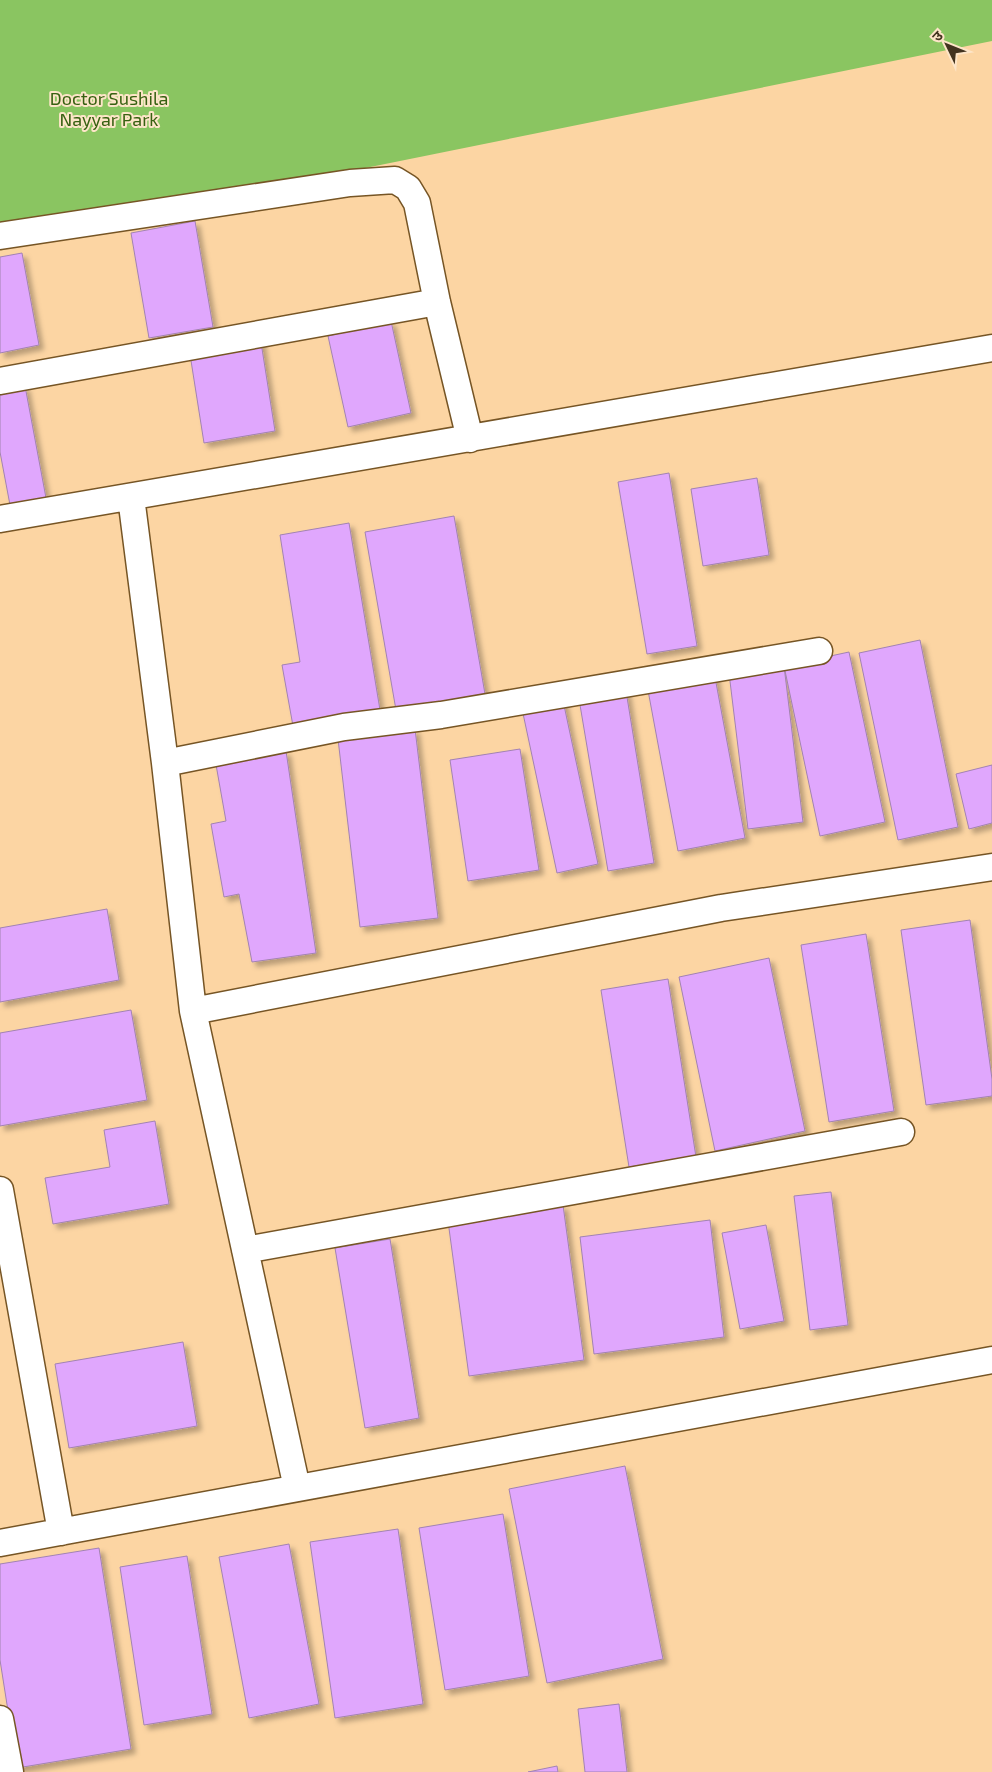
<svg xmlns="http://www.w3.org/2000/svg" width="992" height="1772" font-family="'Exo 2','Noto Sans Devanagari',sans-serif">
  <defs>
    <filter id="shadow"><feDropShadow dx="4.5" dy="4.5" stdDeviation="2.5" flood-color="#0004"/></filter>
  </defs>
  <rect width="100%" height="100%" fill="#fcd5a3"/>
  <path fill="#8ac561" d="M0,0H992V41L0,242Z"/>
  <path fill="#e0a7fd" stroke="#a283b2" filter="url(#shadow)" d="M195,221L213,327L149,338L131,233Z
    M22,253L39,345L0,353V257Z
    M391,321L411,413L348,427L328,336Z
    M260,336L275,431L204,443L189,348Z
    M25,386L46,498L10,505L0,452V390Z
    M669,473L697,646L647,654L618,482Z
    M757,478L769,555L703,566L691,489Z
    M454,516L485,694L396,710L365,532Z
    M349,523L380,710L293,726L282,665L300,662L280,535Z
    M920,640L958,827L898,840L859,653Z
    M849,652L885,822L820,836L784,666Z
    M784,666L803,822L748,829L729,673Z
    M714,672L745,838L678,851L647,685Z
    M626,691L654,863L608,871L579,699Z
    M562,696L598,864L557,873L521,704Z
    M415,729L438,918L360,927L338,739Z
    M520,749L539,870L468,881L450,760Z
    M286,751L316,953L252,962L239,894L224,897L211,824L226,821L215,759Z
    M992,765V823L969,829L956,774Z
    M107,909L119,980L0,1002V928Z
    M970,920L992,1079V1096L926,1105L901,930Z
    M866,934L894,1111L829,1122L801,945Z
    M769,958L805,1131L715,1151L679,977Z
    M668,979L696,1157L629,1167L601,990Z
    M131,1010L147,1100L0,1126V1033Z
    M155,1121L169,1204L53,1224L45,1178L110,1167L104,1130Z
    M831,1192L848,1325L810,1330L794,1196Z
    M563,1205L584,1360L469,1376L448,1221Z
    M710,1220L724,1337L594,1354L580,1237Z
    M766,1225L784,1321L740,1329L722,1233Z
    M390,1239L419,1418L365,1428L335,1248Z
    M183,1342L197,1426L69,1448L55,1364Z
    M625,1466L663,1659L547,1683L509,1489Z
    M503,1514L529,1676L445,1690L419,1528Z
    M398,1529L423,1704L335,1718L310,1542Z
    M289,1544L319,1704L249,1718L219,1557Z
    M99,1548L131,1749L17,1768L0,1660V1564Z
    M187,1556L212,1714L144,1725L120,1567Z
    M619,1704L627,1772H585L578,1709Z
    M557,1766L558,1772H528Z"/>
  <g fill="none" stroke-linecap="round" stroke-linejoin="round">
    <g stroke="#765525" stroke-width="29">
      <path id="street" d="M0,236L350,183L395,180L408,188L417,203L437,302L470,439
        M0,381L437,302
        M131,497L165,763L193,1011
        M0,519L992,348
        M165,763L344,727L441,715L819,651
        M0,1190L61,1532
        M245,1250L901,1132
        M297,1488L193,1011L721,908L992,867
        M0,1543L992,1360
        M0,1719L10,1772"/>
    </g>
    <use href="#street" stroke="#fff" stroke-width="26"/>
  </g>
  <g text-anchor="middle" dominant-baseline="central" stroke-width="4" stroke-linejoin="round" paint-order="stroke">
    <g font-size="18" fill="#376111" stroke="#fde5c8">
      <text x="109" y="98">Doctor Sushila<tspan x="109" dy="21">Nayyar Park</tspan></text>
    </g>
  </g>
  <g transform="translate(947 45) rotate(313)" stroke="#fde5c8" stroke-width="4" paint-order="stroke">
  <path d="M0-4L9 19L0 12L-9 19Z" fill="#42331f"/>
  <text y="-8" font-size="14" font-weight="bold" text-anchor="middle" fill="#42331f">उ</text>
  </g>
</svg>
